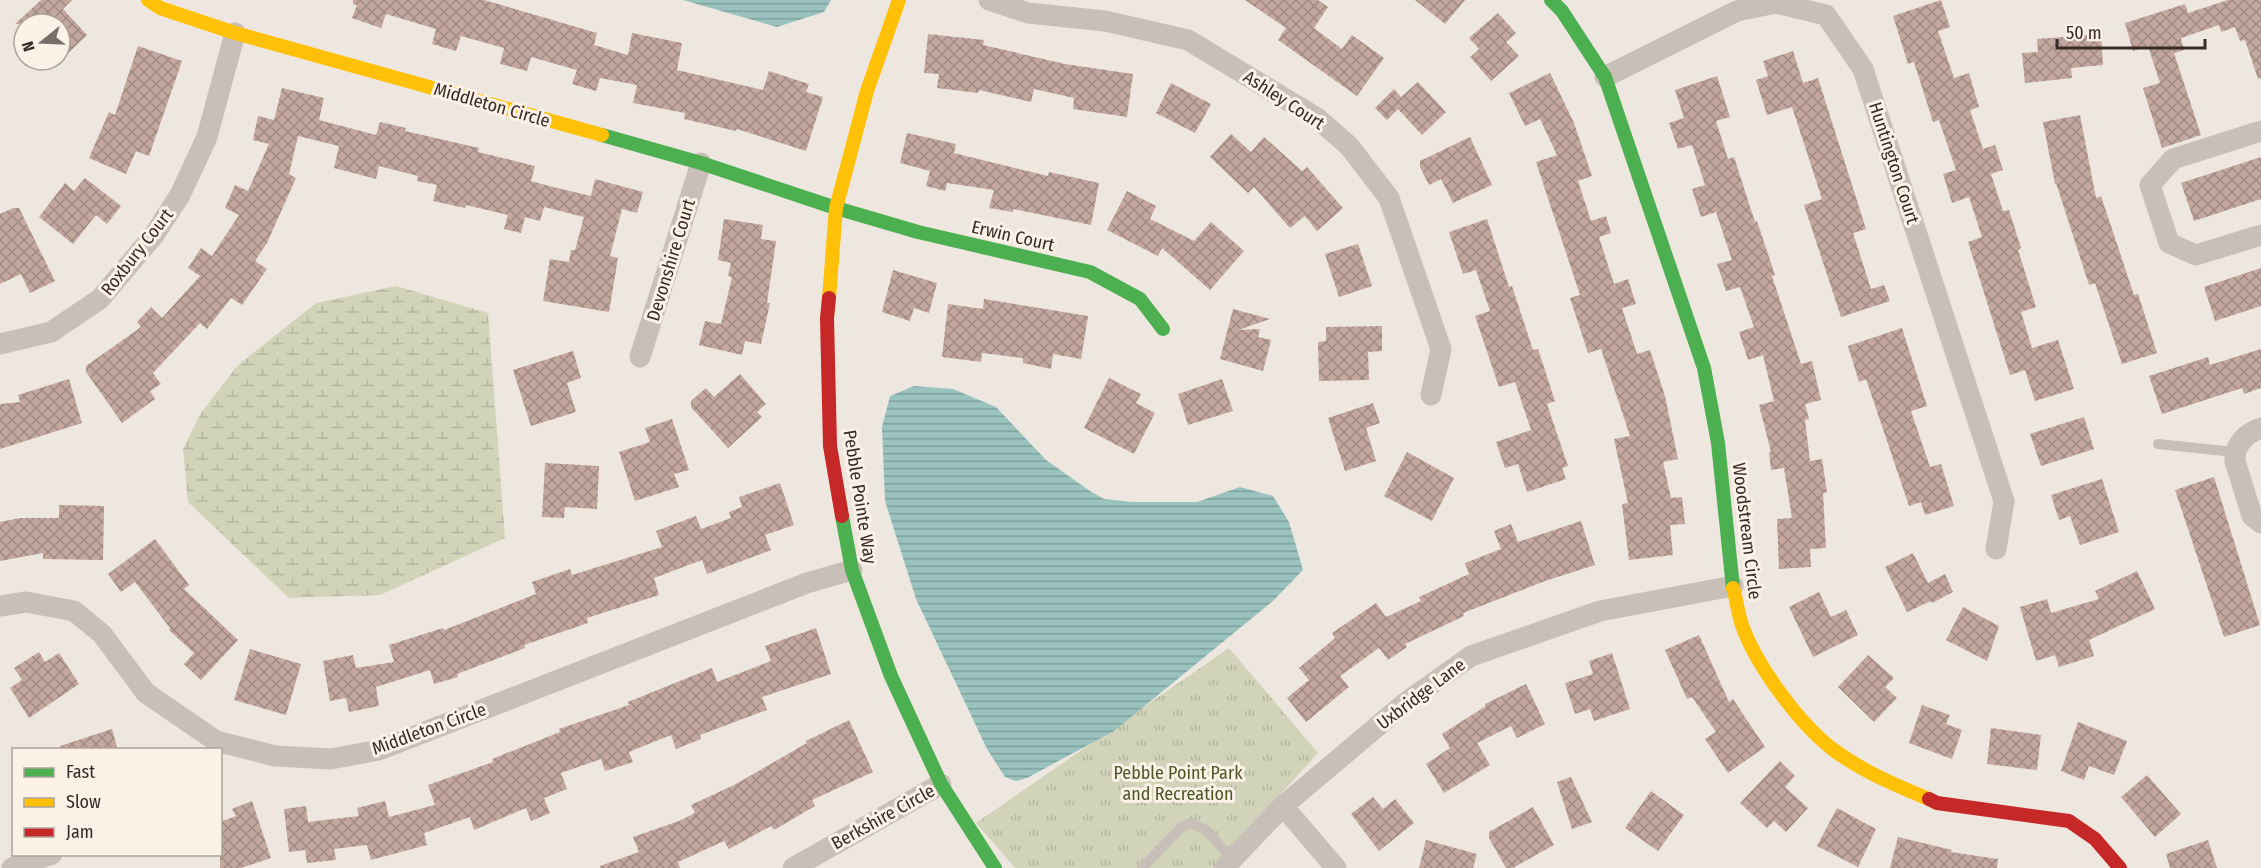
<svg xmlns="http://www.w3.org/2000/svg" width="2261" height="868" font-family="'Fira Sans Condensed',sans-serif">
  <defs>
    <pattern id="wetland-marsh" width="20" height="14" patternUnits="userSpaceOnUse" patternTransform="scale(1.5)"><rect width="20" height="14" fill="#d1d4b9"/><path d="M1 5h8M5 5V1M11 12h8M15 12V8" fill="none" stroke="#b4b69f"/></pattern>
    <pattern id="park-tufts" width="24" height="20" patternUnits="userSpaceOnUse" patternTransform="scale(1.5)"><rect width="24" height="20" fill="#d1d4b9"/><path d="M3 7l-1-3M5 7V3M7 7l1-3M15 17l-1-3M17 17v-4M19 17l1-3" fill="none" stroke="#b4b69f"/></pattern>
    <pattern id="water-rules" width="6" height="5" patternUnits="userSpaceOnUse" patternTransform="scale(1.5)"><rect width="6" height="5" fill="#9ac3c0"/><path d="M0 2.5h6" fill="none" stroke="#7f9f9c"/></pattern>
    <pattern id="building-cross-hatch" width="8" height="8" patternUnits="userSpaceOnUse" patternTransform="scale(1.5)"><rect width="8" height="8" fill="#c4a8a0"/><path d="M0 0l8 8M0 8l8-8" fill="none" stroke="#a08982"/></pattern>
  </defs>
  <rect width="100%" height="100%" fill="#eee7e0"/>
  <path fill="url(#wetland-marsh)" d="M396,286L488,313L505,538L380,595L289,598L188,502L183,449L201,413L238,365L316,303Z"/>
  <path fill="url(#park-tufts)" d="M1229,648L1318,753L1214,868H1015L976,823Z"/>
  <path fill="url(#water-rules)" d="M683,0H831L824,12L777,27Z
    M914,386L953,389L996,407L1046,460L1090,491L1104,499L1132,502H1197L1240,487L1273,496L1289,522L1303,570L1273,601L1114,731L1027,778L1016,781L1005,777L987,749L916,599L885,501L882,427L890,396Z"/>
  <path fill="url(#building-cross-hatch)" d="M41,0H72L63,9L87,35L60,61V24H15Z
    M353,0H484L597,33L594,45L628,55L632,33L682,43L677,70L763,90L769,71L809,84L806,92L823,97L806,151L737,129L736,131L684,119L685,113L633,103L637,85L600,78L596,91L572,84L577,70L531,57L527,71L500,64L504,48L461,36L456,51L432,44L436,29L386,14L381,28L352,18L357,5L353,4Z
    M1245,0H1318L1328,7L1314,28L1342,49L1352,35L1384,58L1357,96L1278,40L1286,28Z
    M1415,0H1465L1445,24Z
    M1941,0L1950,27L1938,31L1954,78L1969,73L1979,107L1970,110L1983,149L1995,145L2003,170L1991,174L2003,211L2009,210L2021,248L2018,250L2036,307L2021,312L2032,348L2058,340L2074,389L2035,401L2025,370L2010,375L1968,242L1982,237L1969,197L1952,203L1943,174L1956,170L1939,120L1933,122L1914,62L1908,64L1893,16Z
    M2228,0H2261V78L2258,79L2245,40L2240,41L2235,27L2221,32L2219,25L2181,38L2184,50L2174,53L2201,135L2162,148L2143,88L2160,83L2148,46L2133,51L2125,23L2185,4L2188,13Z
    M1498,13L1516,33L1506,42L1519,56L1491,81L1470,57L1479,49L1469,38Z
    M928,34L984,40L983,45L1065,64L1133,74L1127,117L1073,109L1074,98L1034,89L1031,102L979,90L978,93L937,88L939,74L924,73Z
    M2101,34L2103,65L2071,68L2072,78L2025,83L2022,53L2038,52L2037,39Z
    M138,46L182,61L149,156L136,151L126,174L89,158L109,112L115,115Z
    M1793,51L1803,83L1818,78L1866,229L1853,233L1871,289L1884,285L1890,301L1841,317L1804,205L1822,199L1792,107L1767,115L1756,80L1768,76L1763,61Z
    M1550,73L1574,123L1592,176L1578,181L1591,221L1606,216L1611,233L1599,237L1614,284L1628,279L1636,304L1622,308L1637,354L1650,350L1665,396L1678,459L1663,462L1671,498L1682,497L1685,524L1670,525L1673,555L1629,560L1622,504L1628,503L1614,439L1630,436L1601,349L1588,353L1570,298L1580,295L1536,162L1557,155L1540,119L1525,126L1509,93Z
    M1717,76L1730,117L1716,121L1728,159L1734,157L1755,222L1757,221L1775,275L1772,276L1801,364L1812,361L1821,400L1805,404L1809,419L1805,420L1810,461L1822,459L1827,492L1823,493L1826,548L1810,549L1811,567L1779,569L1777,519L1792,518L1784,468L1771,470L1769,452H1771L1759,405L1774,401L1763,355L1748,360L1739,332L1754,327L1740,287L1726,291L1717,264L1732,260L1716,212L1701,217L1692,189L1705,185L1692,145L1678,149L1669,123L1684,118L1675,90Z
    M1418,82L1446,112L1422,135L1398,109L1387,120L1375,108L1394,89L1401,97Z
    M1171,83L1211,104L1195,133L1156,113Z
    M282,88L324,98L319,120L376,135L380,122L406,128L405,131L479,148L478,152L535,166L531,181L549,186L591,196L595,179L643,192L637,213L622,209L610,256L618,258L609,312L543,301L550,259L569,262L571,250H575L584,217L544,207L540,221L525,217L521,233L504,229L508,215L466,205L465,208L433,201L437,185L417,181L418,176L379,166L376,179L334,168L339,146L298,136L289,174L296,178L267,243L255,261L267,269L242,305L231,298L207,329L200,323L153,373L161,384L150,391L155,399L122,423L86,372V366L141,327L137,322L151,307L162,318L200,276L188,268L201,248L212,256L239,215L225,208L235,185L248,191L269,144L253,140L258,116L274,120Z
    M2080,115L2096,198L2101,196L2134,295L2138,294L2157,353L2122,364L2095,283L2089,285L2056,183L2055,184L2043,122Z
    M907,133L956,144L954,153L1048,176L1049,172L1099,183L1091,225L1013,209V212L989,208L994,190L947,183L945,191L926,186L930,171L900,163Z
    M1231,134L1251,152L1264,137L1302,171L1307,167L1343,208L1317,231L1305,216L1290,228L1254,187L1248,193L1210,157Z
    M1470,137L1492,185L1453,203L1441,179L1429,185L1420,167V161Z
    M2261,157V199L2194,221L2181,183Z
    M85,178L121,206L107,224L96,215L73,244L39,217L65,183L74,191Z
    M1127,191L1156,206L1150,219L1194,241L1211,222L1244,251L1210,290L1162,248L1158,256L1107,230Z
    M13,208H19L55,281L30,293L21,274L0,284V214Z
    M724,219L763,225L761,239L776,241L767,303H770L761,344L745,341L742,355L699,345L705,321L721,324L732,277L728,276L731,263L718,260Z
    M1487,219L1509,287L1512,286L1533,350L1538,349L1555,401L1547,404L1568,466L1562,468L1566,479L1527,492L1518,464L1505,468L1496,442L1531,430L1515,382L1499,387L1475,316L1490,311L1476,270L1463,274L1449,232Z
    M1358,244L1372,286L1339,297L1325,254Z
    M2261,268V306L2215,321L2204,287Z
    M893,270L937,283L929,313L914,308L910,321L882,312Z
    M984,299L1088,316L1081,359L1053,354L1051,369L1023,363V358L982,353L981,362L942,357L948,304L983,309Z
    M1233,309L1270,319L1238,330L1260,329L1258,337L1271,340L1263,371L1220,359Z
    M1382,326V351L1368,352L1369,380L1319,381L1318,342L1326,341V327Z
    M1902,328L1927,406L1911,411L1930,467L1941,464L1954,506L1925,515L1921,502L1909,506L1866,379L1859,382L1848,346Z
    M2261,349V388L2244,394L2242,388L2162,414L2149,376L2208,357L2210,365Z
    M573,351L581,378L567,383L576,412L531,426L513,370Z
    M740,374L766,404L757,412L762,417L728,448L691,407V401L706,388L714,397Z
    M1109,378L1141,394L1136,403L1155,413L1134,454L1084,428Z
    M69,379L82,423L0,449V404L20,402L18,395Z
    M1222,379L1233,411L1188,425L1178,394Z
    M1373,403L1380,423L1366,428L1376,461L1345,471L1328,418Z
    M2084,417L2094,449L2041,466L2030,434Z
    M672,419L689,470L674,474L679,487L635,501L619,452L650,442L645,428Z
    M1407,452L1454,478L1432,521L1384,496Z
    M545,463L599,466L597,509L565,507L564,518L542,517Z
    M2214,477L2260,625L2224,637L2175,490Z
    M2102,479L2119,532L2080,545L2070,516L2059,520L2051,495Z
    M780,483L794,525L765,535L771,550L707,574L702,560L654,578L659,595L587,618L588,623L524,645L525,648L457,674L458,677L434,684L430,670L376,687L379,706L349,712L346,698L330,701L323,661L353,655L356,668L394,662L389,645L443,628L444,630L536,594L532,582L570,569L572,575L662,547L656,531L696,516L701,529L731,518L729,512L742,507L739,497Z
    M59,505L104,506L103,560L43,559V553L0,561V522L20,518H59Z
    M1581,521L1595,565L1545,581L1463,613L1464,616L1405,644L1407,647L1388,660L1379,648L1340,676L1349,687L1306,722L1287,698L1309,680L1299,668L1335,638L1332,633L1376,603L1386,617L1421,601L1419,597L1469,574L1465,563L1501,549L1494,531L1511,524L1518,542Z
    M155,539L189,585L184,589L238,640L201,680L184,664L194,653L169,630L170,628L135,582L121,592L108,574Z
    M1913,553L1928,583L1945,574L1953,592L1932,603L1931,601L1907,612L1885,567Z
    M2137,571L2155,609L2089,640L2094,656L2059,667L2055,655L2036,661L2020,607L2047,599L2051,613L2099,599L2095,591Z
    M1819,592L1831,617L1846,610L1858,635L1813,657L1789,607Z
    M1963,607L1999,626L1987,661L1946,640Z
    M816,628L831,674L762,697L767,710L700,735L701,739L676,749L671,735L629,752L633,762L605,771L601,759L561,773L567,789L544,798L550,813L531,821L526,808L474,830L470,817L424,833L427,845L371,860L367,845L334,849L336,860L307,863L305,850L289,852L284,809L306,806L308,822L359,816L357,808L385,801L389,817L435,805L428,785L493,762L492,759L560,732L559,729L629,705L628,702L712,668L717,682L771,661L765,646Z
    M1699,635L1729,702L1733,699L1765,747L1728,773L1705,739L1716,732L1692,697L1687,699L1665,650Z
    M250,649L301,664L286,715L234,700Z
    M39,652L45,662L59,653L79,684L29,718L10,688L22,680L14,668Z
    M1612,653L1630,709L1594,721L1590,709L1575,714L1565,683L1593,674L1589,661Z
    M1868,655L1894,678L1885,687L1897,698L1874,722L1838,687Z
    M1526,684L1545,724L1517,738L1511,726L1477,743L1490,765L1444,793L1426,764L1450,748L1442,734L1486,706L1485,704Z
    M1922,705L1950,715L1946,724L1962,730L1952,759L1909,743Z
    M849,720L873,772L812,800L815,806L774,830L771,826L729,849L724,841L678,862L680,868H600V866L639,852L633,837L679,821L695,813L691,805L734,785L807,743L806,741Z
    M2078,722L2127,741L2114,775L2089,766L2084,780L2061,771Z
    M1991,728L2041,735L2037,770L1987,764Z
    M112,729L118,750H60V746Z
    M1780,761L1795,776L1785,787L1808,808L1786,832L1774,821L1767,828L1740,803Z
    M2147,775L2181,814L2155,837L2121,797Z
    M1571,777L1592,822L1572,829L1557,782Z
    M1651,791L1684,815L1658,851L1625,828Z
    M1373,797L1383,809L1395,799L1414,823L1379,851L1351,814Z
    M252,801L271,858L241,868H220V822L236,816L232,809Z
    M1533,807L1554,845L1513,868H1506L1489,838V832Z
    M1837,808L1876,829L1858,867L1817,846Z
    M1898,837L1952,850L1951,852L1998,859L1997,868H1890Z
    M1426,840L1477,854L1473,868H1419Z
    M2208,840L2217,868H2170L2166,854Z"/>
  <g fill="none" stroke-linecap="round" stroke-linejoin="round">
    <path stroke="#c8bfb9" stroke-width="10" d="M2158,444L2234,452
      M1142,868L1182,827L1190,823L1206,830L1232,859"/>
    <path stroke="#c8bfb9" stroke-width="21" d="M989,0L1028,13L1105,21L1188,40L1317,118L1349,146L1389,198L1441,349L1431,395
      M1605,77L1737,11L1776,3L1826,15L1863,69L2004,501L1996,549
      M2261,131L2173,159L2150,185L2169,243L2196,255L2261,235
      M0,344L51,332L100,299L154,235L180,195L207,137L235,33
      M640,357L701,163
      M2261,428C2246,433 2234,445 2235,461L2252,516L2261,523
      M0,606L26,602L74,611L102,634L146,693L216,741L275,756L331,759L379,750L807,583L852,570
      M1283,806L1336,868
      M12,868L52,854
      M793,868L941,784
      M1224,868L1283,806L1405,703L1471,656L1600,611L1733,586"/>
    <path stroke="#4caf50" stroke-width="14" d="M1551,0L1562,11L1605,77L1704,368L1718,443L1733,588
      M602,135L701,163L836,208L918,232L1090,272L1140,299L1163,329
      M842,516L852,570L891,676L941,784L995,868"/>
    <path stroke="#ffc107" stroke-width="14" d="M148,0L160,8L235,33L602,135
      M829,298L836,208L867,91L899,0
      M1733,588C1737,601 1738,615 1743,628C1758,668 1801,726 1835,751C1864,772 1897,786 1929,799"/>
    <path stroke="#c62828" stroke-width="14" d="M829,298L827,318L830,446L842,516
      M1929,799L1937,803L2069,821L2095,839L2120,868"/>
  </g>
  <g text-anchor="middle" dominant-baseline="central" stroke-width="6" stroke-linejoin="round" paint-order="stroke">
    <g font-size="18" fill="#382b27" stroke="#fbf1e7">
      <text transform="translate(1284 100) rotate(33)">Ashley Court</text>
      <text transform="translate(492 105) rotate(16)">Middleton Circle</text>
      <text transform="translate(1894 163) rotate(72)">Huntington Court</text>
      <text transform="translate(1013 236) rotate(13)">Erwin Court</text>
      <text transform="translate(137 252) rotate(-52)">Roxbury Court</text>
      <text transform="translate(671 260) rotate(-73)">Devonshire Court</text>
      <text transform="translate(860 497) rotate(81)">Pebble Pointe Way</text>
      <text transform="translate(1747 531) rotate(83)">Woodstream Circle</text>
      <text transform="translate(1421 694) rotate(-37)">Uxbridge Lane</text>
      <text transform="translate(429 729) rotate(-20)">Middleton Circle</text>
      <text transform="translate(883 817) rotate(-29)">Berkshire Circle</text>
    </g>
    <g font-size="18" fill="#4b5928" stroke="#fbf1e7">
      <text x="1178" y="773">Pebble Point Park<tspan x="1178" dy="21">and Recreation</tspan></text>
    </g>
  </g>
  <rect x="12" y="748" width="210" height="108" fill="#fbf1e7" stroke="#ada29a" stroke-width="1.5"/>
  <rect x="24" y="768" width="30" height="9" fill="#4caf50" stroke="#ada29a" stroke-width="1.5"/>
  <text x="66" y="778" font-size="18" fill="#382b27">Fast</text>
  <rect x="24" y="798" width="30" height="9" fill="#ffc107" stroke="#ada29a" stroke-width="1.5"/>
  <text x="66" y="808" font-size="18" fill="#382b27">Slow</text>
  <rect x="24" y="828" width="30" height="9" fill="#c62828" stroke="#ada29a" stroke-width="1.5"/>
  <text x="66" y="838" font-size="18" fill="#382b27">Jam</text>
  <g transform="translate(42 42) rotate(252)"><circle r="28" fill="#fbf1e7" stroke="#ada29a" stroke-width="1.5"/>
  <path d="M0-4.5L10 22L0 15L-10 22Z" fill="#786d68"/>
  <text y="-9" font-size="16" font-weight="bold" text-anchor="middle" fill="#382b27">N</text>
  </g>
  <path d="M2057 39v9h148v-9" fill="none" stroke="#382b27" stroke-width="3"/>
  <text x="2066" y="39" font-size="18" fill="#382b27" stroke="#fbf1e7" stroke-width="4.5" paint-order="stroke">50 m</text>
</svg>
